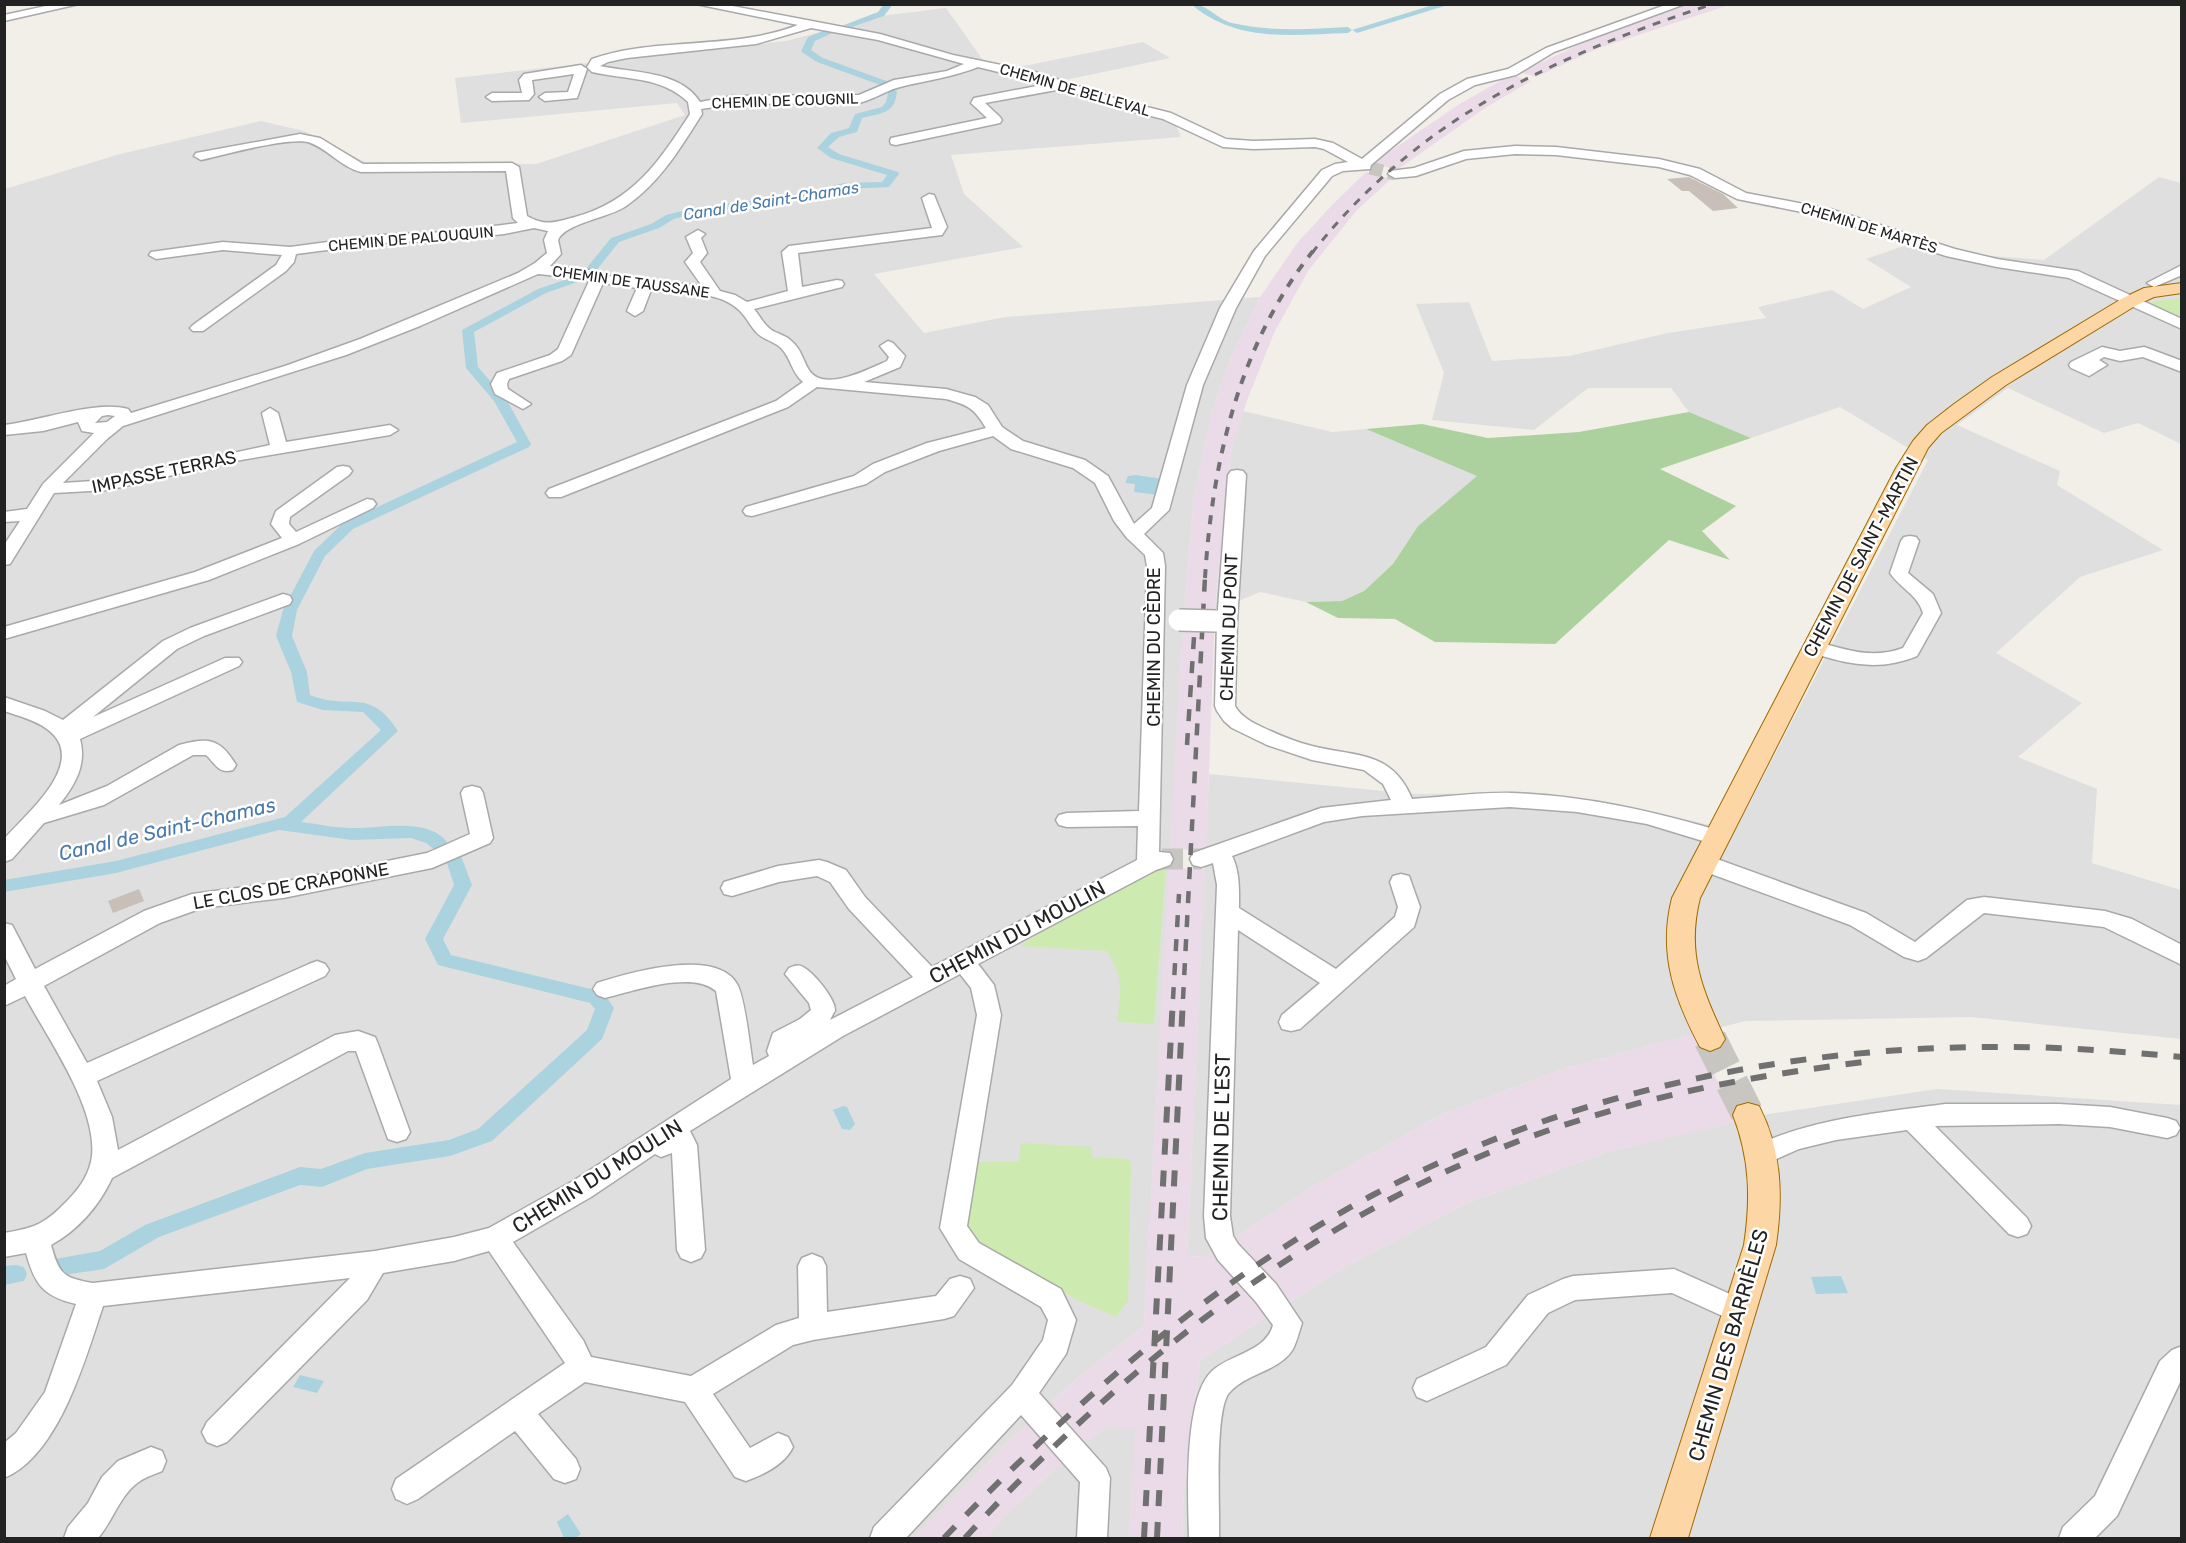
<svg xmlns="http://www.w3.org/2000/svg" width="2186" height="1543" font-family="Rubik,sans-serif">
  <rect width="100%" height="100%" fill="#f2efe9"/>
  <path fill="#e0dfdf" d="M946,8L983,60L1013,68L1143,42L1170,58L1051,83L1174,121L1181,137L951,155L964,194L1023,247L874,274L924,333L1005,317L1260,297L1232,355L1213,409L1194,495L1183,626L1144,1326L1076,1379L1008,1442L914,1538H5V189L120,154L261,121L304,131L365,162L536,164L685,115L677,103L461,123L455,78L786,41L880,16Z
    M2159,177L2181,183V444L2138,423L2104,433L2008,388L1957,425L2060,471L2057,485L2163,550L2080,577L1996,653L2082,703L2018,757L2097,789L2092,863L2181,890V1039L1971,1017L1745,1021L1566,1068L1439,1116L1317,1184L1205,1257L1187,1256L1209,774L1415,794L1513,793L1584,800L1651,811L1735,831L1928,460L1840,407L1751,438L1689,412L1671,388H1588L1534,430L1432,420L1444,373L1416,304L1469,302L1492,361L1569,356L1668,333L1766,318L1758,307L1832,290L1863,309L1911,287L1866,259L1924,239L1969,254L2044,260Z
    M1243,411L1332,432L1366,429L1478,476L1418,526L1393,564L1364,591L1342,601L1306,602L1260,592L1215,611L1231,452Z
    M1937,1089L2181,1105V1538H1182L1184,1490L1200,1360L1345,1267L1467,1203L1607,1152L1769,1114Z
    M1104,1428H1136L1129,1538H985L1008,1513L1064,1460Z"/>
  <path fill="#ebdbe8" d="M1690,4L1729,5L1599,48L1536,77L1520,72L1600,35Z
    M1511,75L1531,81L1485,108L1397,170L1373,163L1461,103Z
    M1366,172L1391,179L1356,211L1308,271L1274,333L1246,403L1231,452L1215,611L1206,850L1170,849L1183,626L1194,495L1213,409L1232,355L1260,297L1298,242L1333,204Z
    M1169,868L1205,869L1187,1256L1205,1257L1317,1184L1439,1116L1566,1068L1695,1034L1737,1122L1607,1152L1467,1203L1345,1267L1200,1360L1184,1490L1182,1538H1129L1135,1429L1104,1428L1064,1460L1008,1513L985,1538H914L1008,1442L1076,1379L1144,1326Z"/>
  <path fill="#cdebb0" d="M2181,298V321L2144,306L2155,301Z
    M1162,865L1166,866L1154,1024L1117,1022C1121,988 1125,982 1107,951L1020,946L1052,925Z
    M1021,1143L1092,1147V1157L1128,1159L1131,1163L1128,1301L1116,1317L1077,1300L976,1242L964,1229L974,1166L978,1162H1018Z"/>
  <path fill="#add19e" d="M1689,412L1751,438L1660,469L1736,506L1702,531L1730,560L1669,540L1555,644L1435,642L1395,619L1338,618L1306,602L1342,601L1364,591L1393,564L1418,526L1477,476L1366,429L1422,424L1488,438L1579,432Z"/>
  <path fill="#aad3df" d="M1136,475L1163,479L1158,495L1134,492L1135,484L1125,483L1128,476Z
    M843,1106L847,1107L855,1124L850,1130L842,1129L833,1110Z
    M1841,1276L1848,1293L1816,1294L1811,1277Z
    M300,1375L324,1381L317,1393L293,1387Z
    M568,1514L581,1534L575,1538H564L557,1522Z"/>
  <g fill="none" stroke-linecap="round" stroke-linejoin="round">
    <path fill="#aad3df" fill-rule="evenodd" d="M884,4H893L884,16L843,30L839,27L878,12Z
      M1191,4C1208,4 1216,19 1232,23C1272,32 1308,29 1348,27L1352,30L1436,4H1451L1357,33L1352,30L1348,33C1293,35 1236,43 1191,4Z
      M831,28L839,30L815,41L811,50L823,58L889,82V86H883L817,62L803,53L801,51L808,37Z
      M889,89L897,91C895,114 882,113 862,118L857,132L839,137L828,147L839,154L898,172L899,174L889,187L844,189L793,201L693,214L674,219L659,228L619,242L595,272L591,273L585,270L611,238L651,224L666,215L693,208L793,195L844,183L882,182L887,175L831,158L817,148L831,133L849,128L855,114L882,107L886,102Z
      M579,275L585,278L583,280L546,293L474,332L478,367L506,399L531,444L529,447L353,529L325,556L297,610L292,636L307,672L310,695C350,711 369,686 398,731L301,822C318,824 335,828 352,828C381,829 431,815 450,846L447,850H435L426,843L411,838L352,840L279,830L116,873L4,892V880L116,861L285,817L381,730L363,712L323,710L297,702L291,672L276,636L283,610L314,551L343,523L517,442L494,401L466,368L462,330L538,289Z
      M455,854L461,856L472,885L443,939L451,955L603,992L614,1008L602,1039L492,1141L450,1156L367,1169L322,1187L300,1185L159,1237L104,1269L57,1276L49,1274L46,1267L49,1260L100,1251L145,1225L300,1167L321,1169L365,1153L449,1140L478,1129L587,1030L595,1009L590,1003L438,965L425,939L454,885L446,860L449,856Z
      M16,1265L24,1267L27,1274L24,1281L4,1285V1266Z"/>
  </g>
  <path fill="#c7bfb8" d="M1689,177L1723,194L1738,208L1713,211L1689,191H1682L1667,179Z
    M139,889L144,901L113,913L108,901Z"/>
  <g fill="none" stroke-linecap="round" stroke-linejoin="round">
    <path stroke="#c8c6c1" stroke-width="13" stroke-dasharray="13 6" stroke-linecap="butt" d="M1370,168L1395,174"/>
    <path stroke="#c8c6c1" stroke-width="21" stroke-dasharray="21 10" stroke-linecap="butt" d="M1162,859H1201"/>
    <path stroke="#c8c6c1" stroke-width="33" stroke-dasharray="33 16" stroke-linecap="butt" d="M1710,1039L1748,1115"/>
    <g stroke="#a9a9a9" stroke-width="3">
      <path id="minor" d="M55,4H79L4,21V15Z
        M696,4H722L880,34L953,55L1035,72L1123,101L1171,113L1226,139L1253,141L1315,139L1333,143L1362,159L1440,94L1467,79L1508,69L1546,48L1668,4H1685L1554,52L1516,75L1475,85L1448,100L1371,165L1370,169L1343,171L1332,176L1265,256L1236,308L1203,385L1169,510L1144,534L1163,553L1165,566L1159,852L1170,853L1173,859L1170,865L1156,870L978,964L994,985L1001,1015L967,1226L979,1243L1061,1289L1076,1320L1066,1354L1039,1393L1106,1468L1110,1478L1107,1538H1077L1080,1482L1021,1415L906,1538H870L874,1527L1012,1385L1043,1340L1048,1320L1041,1307L959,1259L940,1228L977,1015L971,988L960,974L843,1036L690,1131L697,1145L705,1250L701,1258L691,1262L681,1258L677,1250L672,1153L661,1157L655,1154L591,1197L513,1242L583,1340L591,1357L691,1376L776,1325L799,1318L798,1266L802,1258L812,1254L822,1258L826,1266L827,1312L936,1296L950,1279L960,1276L970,1279L974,1288L954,1316L944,1319L813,1340L793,1345L713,1394L750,1448L778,1433L788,1437L793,1447C785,1464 763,1475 746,1481L735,1477L685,1402L585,1382L538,1414L576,1459L580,1469L576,1479L565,1483L554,1479L515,1431L418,1499L407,1504L396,1499L392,1489L396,1479L565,1363L489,1251L454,1261L383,1273L367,1300L227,1442L217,1446L207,1442L202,1432L207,1422L350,1278L103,1306C86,1357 59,1456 4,1478V1443L16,1433L45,1392L76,1304C43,1296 35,1285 26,1253L4,1257V1233C36,1228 46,1223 68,1200C80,1188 90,1173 92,1156C97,1107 48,1039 25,996L4,1006V986L16,979L4,955V923L12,925L35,969L144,911L192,894L283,882L427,853L470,834L461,793L464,788L472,786L480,788L483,793L493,838L490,843L432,868L283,898L202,908L160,923L44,986L87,1063L309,964L317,961L325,964L329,970L325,976L97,1081L112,1117L118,1150L335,1035L358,1031L375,1037L378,1044L410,1132L406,1139L397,1142L388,1139L356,1051H348L112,1178C99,1206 78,1230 51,1245C59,1274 63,1278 93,1283L375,1251L454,1237L489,1228L573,1181L731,1079L716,991C692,970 633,991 605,998L597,995L593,989L597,983C628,973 716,947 737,984C745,997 750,1048 753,1065L769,1056L767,1051L773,1033L800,1019L811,1010L809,1003L785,974L789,968C794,966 798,964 803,967C813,972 836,999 835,1011C834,1012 831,1018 830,1020L913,977L849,909L830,882L817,876L779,882L732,896L724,894L721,888L724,882L778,866L819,860L827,862L846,870L865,897L932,967L1137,860L1138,826L1067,827L1059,825L1056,820L1059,815L1067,813L1139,811L1147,566L1145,555L1127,538L1114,521L1095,483L1073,468L1011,449L993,436L939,451L885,472L866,484L752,516L746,515L743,511L746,507L854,476L873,464L927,443L986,428C974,408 968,405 946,399L817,387L788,407L561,497H549L546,493L549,489L776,401L803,382C792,373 791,358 781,348C774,341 764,340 757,333C751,327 747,318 740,311C720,290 679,293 651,290L643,311L635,316L627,311L637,288L603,283L571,355L562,361L509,379L507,384L508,389L531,404L523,409L495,394L491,384L497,373L550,355L558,349L590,279L538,274L420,326L346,355L123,426L107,439L63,483L108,480L270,445L262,413L270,408L278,413L286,442L390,425L398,430L390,435L229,462L108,490L54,493L10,564L4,565V545L20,521L4,522V512L27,509L43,484L94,433L82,431L78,422L43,431L4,435V425C41,421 95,400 128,409L131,413L285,366L360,339L518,273L535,263L547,253L544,240L548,231L534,228L504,234L448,240L381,243L296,254L294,262L286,271L203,331H193L190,328L193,325L276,265L282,255L223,250L156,259L149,255L151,252L223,242L290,247L381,235L448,232L518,223L513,218L506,171L361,172C341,167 327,148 308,142C287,137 224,155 201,160L194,156L196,153L300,134L320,138L363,164L512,163L519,167L527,216C546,227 556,222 575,217C633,201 659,162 690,114L688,102C661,76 626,80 592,72L587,67L592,59C656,36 731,51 798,25ZM811,28L878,40L964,64L947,71L894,80L859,95L733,96L700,102C680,70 632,73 600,66L608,62L627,58L756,44ZM978,67L1047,84L974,98L971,103L987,118L891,138L890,141L891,144L896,145L1000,123L1002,120L1000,117L985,103L1062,89L1115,107L1163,119L1223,147L1253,149L1315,147L1324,149L1348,162L1335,164L1322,170L1254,251L1220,308L1187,385L1152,508L1134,524L1108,476L1085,460L1023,441L1002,427L988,405L975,397L946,389L864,382L900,367L905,356L893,343L888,341L880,346L889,357L887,361C869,369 823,393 809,370C802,359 802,349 789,339C783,334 774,333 769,328C763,323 759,315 754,309L842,287L844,284L842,281L837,280L802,287L798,253L942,235L947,227L934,195L929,194L922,198L932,228L789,246L782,252L788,291L747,302L735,295L720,291L700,262L707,253L701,238L705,234L698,230L686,237L693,253L685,262L702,286L613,277L589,270L550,266L561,254L558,240C565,223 609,218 626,206C660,183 681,147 702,114L701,109L733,104L859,103C875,99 888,89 904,86C929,80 953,77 978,67ZM108,415L115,416L107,422L95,423L102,416Z
        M581,65L587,69L577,98L545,101L539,97L545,93L568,92L574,74L532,80L534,94L529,100L492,101L486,97L492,93H522L519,80L524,74Z
        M1515,146L1556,147L1659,159L1700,169L1746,193L1830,209L1955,249L1997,259L2078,271L2182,319V329L2069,278L1997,267L1946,256L1822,216L1737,199L1690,175L1659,167L1556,155L1515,154L1466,159L1416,176L1395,178L1388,174L1390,171L1414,168L1464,151Z
        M2182,265V275L2154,287L2147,283Z
        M2102,347L2120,351L2144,347L2150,349L2182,361V372L2143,357L2120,361L2104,357L2099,360L2107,365L2089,376L2071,368L2069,365L2071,362Z
        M343,466L349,467L352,471L349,475L290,517L289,524L296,532L367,499L373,500L376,504L373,508L299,544L209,580L4,639V627L195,572L282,538L271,524L276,511L337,467Z
        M1237,470L1243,471L1246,475L1237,622L1235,706C1241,717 1253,723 1264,728C1279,735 1295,742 1312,746C1355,757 1392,750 1412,799C1445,797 1479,792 1512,793C1588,796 1651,811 1724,832L1727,837L1724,842L1716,845L1647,824L1577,812L1510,807L1362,816L1324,822L1232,856C1240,872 1239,890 1239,908L1336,969L1395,917L1398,907L1390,882L1393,876L1401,874L1409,876L1420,907L1414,927L1300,1029L1291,1031L1282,1029L1279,1022L1282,1015L1320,983L1238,930L1230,1216L1233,1236L1238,1244L1276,1284L1302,1323C1299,1332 1297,1341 1293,1349C1279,1372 1246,1373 1229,1393C1214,1411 1220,1511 1219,1538H1189C1188,1500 1183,1398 1212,1371C1230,1354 1266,1352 1273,1325L1256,1302L1218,1260L1206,1238L1204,1216L1217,885L1213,863L1201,867L1193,865L1190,859L1193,853L1321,808L1391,800L1383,784L1364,770L1312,760L1267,745L1232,728L1224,721L1217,711L1215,706L1217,622L1228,475L1231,471Z
        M1910,536L1916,537L1919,541L1908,573L1933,594L1941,613L1917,656C1879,672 1845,664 1807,651L1804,647L1807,643L1814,641C1845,649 1871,660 1903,648L1923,613C1918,595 1900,588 1890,573L1901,541L1904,537Z
        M283,594L290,596L292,600L290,604L204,636L177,649L93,717L225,658H239L242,662L239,666L80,739C87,765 75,785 59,805L107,786L179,745C208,737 220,738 236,765L233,770C218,774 216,764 206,755H193L104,805L44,823L12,859L4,862V839C26,814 91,761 47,729C35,720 19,716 4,711V697L45,711L63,720L163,641L190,628Z
        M1703,854L1866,913L1915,942L1967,900L1984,897L2105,911L2132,919L2182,945V965L2104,927L1984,913L1926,958L1918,961L1904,957L1850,925L1695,868L1692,862L1695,856Z
        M1945,1104H2059L2110,1107L2167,1118L2176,1121L2180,1128L2176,1135L2167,1138L2110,1127L2059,1124L1935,1126L2027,1218L2031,1226L2027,1234L2018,1237L2009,1234L1907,1130L1836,1140L1799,1149L1763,1165L1754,1162L1750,1154L1754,1146C1816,1118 1878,1113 1945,1104Z
        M1674,1269L1750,1303L1754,1312L1750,1321L1740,1324L1672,1293L1575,1300L1548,1313L1506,1365L1427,1401L1417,1397L1413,1388L1417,1379L1486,1347L1528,1295L1563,1279L1573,1276Z
        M2182,1346V1378L2117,1516L2095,1538H2059L2063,1527L2095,1496L2160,1361L2172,1350Z
        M151,1447L162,1451L166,1461L162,1471C155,1474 146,1477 140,1481C120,1494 113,1521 98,1538H64L68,1527L88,1503L102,1477L118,1461Z"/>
    </g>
    <g stroke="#a06b00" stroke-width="2">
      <path id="major" d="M2182,283V293L2154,297L2135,306L2006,385L1941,433L1928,448L1700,898C1686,953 1702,989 1725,1039L1720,1047L1710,1051L1700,1047C1674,998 1658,953 1672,898L1896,468L1913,441L1927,425L1954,404L1992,377L2123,298L2144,288Z
        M1748,1103L1759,1106C1782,1151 1783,1196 1776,1245L1688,1538H1650L1744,1245C1751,1199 1750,1159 1733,1115L1737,1106Z"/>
    </g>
    <use href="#minor" fill="#fff" fill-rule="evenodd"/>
    <use href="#major" fill="#fcd6a4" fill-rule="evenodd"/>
    <path stroke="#707070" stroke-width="3" stroke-dasharray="8 8" stroke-linecap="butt" d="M1312,253C1418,118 1554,56 1713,4"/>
    <path stroke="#707070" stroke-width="4" stroke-dasharray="9 9" stroke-linecap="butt" d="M1205,578C1212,463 1239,344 1313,251"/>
    <path stroke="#707070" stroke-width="4.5" stroke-dasharray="12 12" stroke-linecap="butt" d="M1187,745L1194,637
      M1173,999L1179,894
      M1183,999L1205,577"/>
    <path stroke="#707070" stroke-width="6" stroke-dasharray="16 16" stroke-linecap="butt" d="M944,1538C1069,1407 1211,1281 1371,1196C1560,1096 1775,1048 1988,1047C2053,1046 2117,1051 2182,1057
      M965,1538C1130,1357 1341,1194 1577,1121C1671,1091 1766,1074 1864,1062
      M1144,1538L1173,998
      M1157,1538L1183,998"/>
    <g stroke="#a9a9a9" stroke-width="24" stroke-linecap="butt">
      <path id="minor-bridge" d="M1179,620L1216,621"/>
    </g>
    <use href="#minor-bridge" stroke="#fff" stroke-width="21"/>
  </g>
  <g text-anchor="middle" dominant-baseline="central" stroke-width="5" stroke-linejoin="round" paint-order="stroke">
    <g font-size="15" fill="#222" stroke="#fff">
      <text transform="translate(1075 90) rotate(16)">CHEMIN DE BELLEVAL</text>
      <text transform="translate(785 101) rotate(-2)">CHEMIN DE COUGNIL</text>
      <text transform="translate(1869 228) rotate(17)">CHEMIN DE MARTÈS</text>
      <text transform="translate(411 239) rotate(-5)">CHEMIN DE PALOUQUIN</text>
      <text transform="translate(631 282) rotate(8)">CHEMIN DE TAUSSANE</text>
    </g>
    <g font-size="16" font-style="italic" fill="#4a7aab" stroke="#fff">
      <text transform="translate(771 201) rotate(-9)">Canal de Saint-Chamas</text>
    </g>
    <g font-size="18" fill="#222" stroke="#fff">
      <text transform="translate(164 472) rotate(-12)">IMPASSE TERRAS</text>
      <text transform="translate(1861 557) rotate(-62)">CHEMIN DE SAINT-MARTIN</text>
      <text transform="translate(1229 627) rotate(-88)">CHEMIN DU PONT</text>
      <text transform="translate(1154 647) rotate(-90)">CHEMIN DU CÈDRE</text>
      <text transform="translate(291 886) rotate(-10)">LE CLOS DE CRAPONNE</text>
    </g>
    <g font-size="20" font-style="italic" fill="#4a7aab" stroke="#fff">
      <text transform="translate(167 829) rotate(-13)">Canal de Saint-Chamas</text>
    </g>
    <g font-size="21" fill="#222" stroke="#fff">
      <text transform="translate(1017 932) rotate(-28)">CHEMIN DU MOULIN</text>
      <text transform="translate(1221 1137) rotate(-89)">CHEMIN DE L'EST</text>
      <text transform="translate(597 1176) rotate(-32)">CHEMIN DU MOULIN</text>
      <text transform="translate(1728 1345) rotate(-74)">CHEMIN DES BARRIÈLES</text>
    </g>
  </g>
  <rect width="2186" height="1543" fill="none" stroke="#222222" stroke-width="12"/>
</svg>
